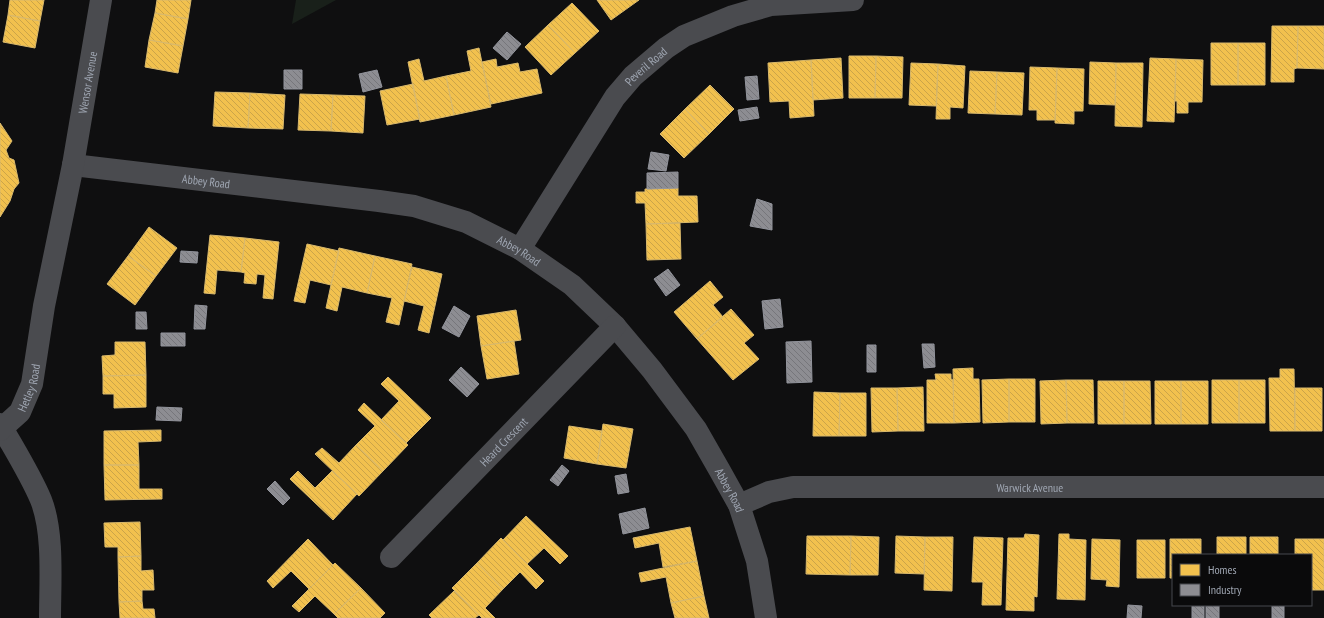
<svg xmlns="http://www.w3.org/2000/svg" width="1324" height="618" font-family="'PT Sans Narrow',sans-serif">
  <defs>
    <pattern id="homes-back-hatch" width="6" height="6" patternUnits="userSpaceOnUse"><rect width="6" height="6" fill="#f2c14e"/><path d="M-1 5l2 2M0 0l6 6M5-1l2 2" fill="none" stroke="#cba449"/></pattern>
    <pattern id="industry-back-hatch" width="6" height="6" patternUnits="userSpaceOnUse"><rect width="6" height="6" fill="#8d8d92"/><path d="M-1 5l2 2M0 0l6 6M5-1l2 2" fill="none" stroke="#76767b"/></pattern>
  </defs>
  <rect width="100%" height="100%" fill="#0f0f10"/>
  <path fill="#19201a" d="M296,0H336L292,24Z"/>
  <path fill="url(#homes-back-hatch)" stroke="#d9b96c" d="M10,0H44L40,21L8,15Z
    M157,0H191L188,19L155,13Z
    M597,0H639L611,20Z
    M572,3L599,31L575,53L548,25Z
    M155,13L188,19L183,46L149,40Z
    M8,15L40,21L35,48L3,42Z
    M548,25L575,53L551,75L525,47Z
    M1272,26H1298L1297,68L1294,69V82H1271Z
    M1298,26H1324V69L1297,68Z
    M149,40L183,46L178,73L145,67Z
    M1211,43H1238V85H1211Z
    M1238,43H1265V85H1238Z
    M479,48L491,107L454,115L446,76L471,71L467,51Z
    M849,56H876L875,98H849Z
    M876,56L903,57L902,98H875Z
    M841,58L843,98L813,100L811,60Z
    M1150,58L1176,59L1174,122L1147,121Z
    M419,59L424,81L446,76L454,115L420,122L408,62Z
    M496,59L497,67L518,63L520,72L537,69L542,93L491,104L482,62Z
    M1176,59L1203,60L1202,102H1188V113H1177V101H1175Z
    M811,60L814,116L790,118L789,101L770,102L768,63Z
    M1090,62L1116,63L1115,105L1089,104Z
    M911,63L938,64L936,106L909,105Z
    M1116,63H1143L1142,127L1115,126Z
    M938,64L965,66L963,108L950,107V119H936Z
    M1030,67L1057,68L1055,120H1037V110H1029Z
    M1057,68L1084,69L1083,111H1074V124L1055,123Z
    M970,71L997,72L995,114L968,113Z
    M997,72L1024,73L1022,115L995,114Z
    M413,84L420,119L387,125L380,91Z
    M710,85L734,109L709,134L685,109Z
    M215,92L250,93L248,128L213,126Z
    M250,93L285,95L283,129L248,128Z
    M300,94L333,95L331,131L298,130Z
    M333,95L365,96L363,133L331,131Z
    M685,109L709,134L684,158L660,134Z
    M0,123L12,141L6,150L9,158L14,160L19,183L14,189L10,201L0,217Z
    M678,188V196H697L698,222L646,224L645,203H636V192H645V189Z
    M680,223L681,259L647,260L646,224Z
    M149,227L177,248L156,276L128,256Z
    M210,235L245,238L241,272L217,270L215,294L204,293Z
    M245,238L279,242L273,299L263,298L265,275L257,274L256,284L244,283L245,273L241,272Z
    M307,244L339,251L331,285L310,280L305,303L294,301Z
    M339,248L375,256L367,293L342,287L337,311L326,308Z
    M128,256L156,276L135,305L107,284Z
    M375,256L412,264L399,325L386,322L392,298L367,293Z
    M412,267L442,274L429,333L418,330L424,306L404,301Z
    M710,281L723,297L713,305L723,317L697,339L674,312Z
    M731,309L754,335L744,343L759,359L733,380L697,339Z
    M516,310L521,340L481,346L477,316Z
    M514,341L519,374L487,379L481,346Z
    M115,342H145L146,375L103,376L102,356L115,355Z
    M973,368V379H979L980,422L954,423L953,369Z
    M1280,369H1294L1295,431H1270L1269,378H1280Z
    M935,374H951V379L953,380L954,423H927V380H936Z
    M146,375V407L114,408V394H103V376Z
    M388,377L431,418L406,443L381,420L399,401L381,384Z
    M1009,379H1035V422H1009Z
    M1009,379V422L983,423L982,380Z
    M1066,380H1093L1094,423H1067Z
    M1066,380L1067,423L1041,424L1040,381Z
    M1212,380H1239V423H1212Z
    M1239,380H1265V423H1239Z
    M1098,381H1124V424H1098Z
    M1124,381H1150L1151,424H1124Z
    M1155,381H1181V424H1155Z
    M1181,381H1208V424H1181Z
    M923,387L924,431H898L897,388Z
    M871,388H897L898,431L872,432Z
    M1295,388H1322V431H1295Z
    M814,392L840,393L839,436H813Z
    M840,393H866V436H839Z
    M364,403L408,445L383,471L356,445L375,426L358,410Z
    M603,424L633,429L626,468L597,464Z
    M569,426L602,431L597,464L564,458Z
    M161,430V441L138,442L139,465H104V431Z
    M356,445L383,471L359,496L315,454L322,448L339,463Z
    M104,465H139V489H162V499L105,500Z
    M298,471L315,488L332,471L357,494L333,520L290,479Z
    M526,516L568,556L560,564L544,548L527,564L503,540Z
    M140,522L141,556L118,557V547H105L104,523Z
    M690,527L697,561L663,567L659,543L635,548L633,538Z
    M1025,534L1039,535L1037,597L1034,596V611L1006,610L1008,538H1024Z
    M1059,534H1069V539L1086,540L1085,600L1057,599Z
    M807,536H851L850,575L806,574Z
    M851,536L879,537L878,575H850Z
    M896,536L925,537L924,574L895,573Z
    M925,537H953L952,591L924,590Z
    M974,537L1003,538L1001,605H982L983,582H972Z
    M1217,537H1246V555H1217Z
    M1250,537H1278V555H1250Z
    M501,538L544,581L536,589L520,572L503,589L477,563Z
    M308,539L333,565L309,589L291,571L273,588L267,581Z
    M1092,539L1120,540L1119,587L1106,586L1107,580L1091,579Z
    M1170,539H1201V555H1173V578H1170Z
    M1295,539H1324V590H1311V555H1295Z
    M1137,540H1165V578H1137Z
    M141,556V571L153,570L154,590H142V601L119,602L118,557Z
    M697,561L704,596L671,603L666,577L641,582L639,573Z
    M335,563L361,588L334,614L315,596L299,612L292,606Z
    M477,563L503,589L485,608L495,618H482L452,588Z
    M361,588L385,613L380,618H338L334,614Z
    M454,591L479,615L475,618H432L429,615Z
    M704,596L709,618H675L671,603Z
    M142,601L143,609H154L155,618H120L119,602Z"/>
  <path fill="url(#industry-back-hatch)" stroke="#92949c" d="M507,32L521,44L507,60L493,48Z
    M284,70H302V89H284Z
    M377,70L382,87L363,92L359,74Z
    M757,76L759,99L747,100L745,77Z
    M757,107L759,118L740,121L738,110Z
    M651,152L669,155L666,171L648,169Z
    M678,172V188L647,189V173Z
    M757,199L772,204V230L750,226Z
    M181,251L198,252L197,263L180,262Z
    M668,269L680,285L666,296L654,279Z
    M780,299L783,327L765,329L762,301Z
    M195,305L207,306L205,329H194Z
    M454,306L470,316L459,337L442,328Z
    M136,312H146L147,329H136Z
    M161,333H185V346H161Z
    M811,341L812,382L787,383L786,342Z
    M922,344H934L935,367L924,368Z
    M867,345H876V372H867Z
    M461,367L479,384L467,397L449,380Z
    M157,407L182,408L181,421L156,420Z
    M562,465L569,471L558,486L550,480Z
    M626,474L629,492L618,494L615,476Z
    M275,481L290,498L283,505L267,489Z
    M645,508L649,528L623,534L619,514Z
    M1128,605L1142,606L1141,618H1127Z
    M1192,605H1204V618H1192Z
    M1206,605H1219V618H1206Z
    M1272,605H1284V618H1272Z"/>
  <g fill="none" stroke-linecap="round" stroke-linejoin="round">
    <g stroke="#4a4b4f" stroke-width="22">
      <path id="s1" d="M73,165L379,201L414,206L466,222L520,249L572,285L615,326L652,370L696,429L720,471L739,505L757,561L766,618"/>
      <path id="s2" d="M520,249L615,97L633,76L666,48L684,36L733,16L771,5L853,0"/>
      <path d="M0,424C14,449 30,474 41,500C54,533 50,582 50,618"/>
      <path id="s3" d="M0,430L20,412L32,384L44,306L73,165L101,0"/>
      <path id="s4" d="M739,505L769,492L793,487H1324"/>
      <path id="s5" d="M391,557L615,326"/>
    </g>
  </g>
  <g text-anchor="middle" dominant-baseline="central" stroke-width="4" stroke-linejoin="round" paint-order="stroke">
    <g font-size="12" fill="#9fa6b2" stroke="#0a0a0b">
      <text stroke="none"><textPath href="#s2" startOffset="223">Peveril Road</textPath></text>
      <text stroke="none"><textPath href="#s3" startOffset="364">Wensor Avenue</textPath></text>
      <text stroke="none"><textPath href="#s1" startOffset="134">Abbey Road</textPath></text>
      <text stroke="none"><textPath href="#s1" startOffset="458">Abbey Road</textPath></text>
      <text stroke="none"><textPath href="#s3" startOffset="53">Hetley Road</textPath></text>
      <text stroke="none"><textPath href="#s5" startOffset="161">Heard Crescent</textPath></text>
      <text stroke="none"><textPath href="#s4" startOffset="294">Warwick Avenue</textPath></text>
      <text stroke="none"><textPath href="#s1" startOffset="782">Abbey Road</textPath></text>
    </g>
  </g>
  <rect x="1172" y="554" width="140" height="52" fill="#0a0a0b" stroke="#46484e"/>
  <rect x="1180" y="564" width="20" height="12" fill="#f2c14e" stroke="#46484e"/>
  <text x="1208" y="574" font-size="12" fill="#9fa6b2">Homes</text>
  <rect x="1180" y="584" width="20" height="12" fill="#8d8d92" stroke="#46484e"/>
  <text x="1208" y="594" font-size="12" fill="#9fa6b2">Industry</text>
</svg>
